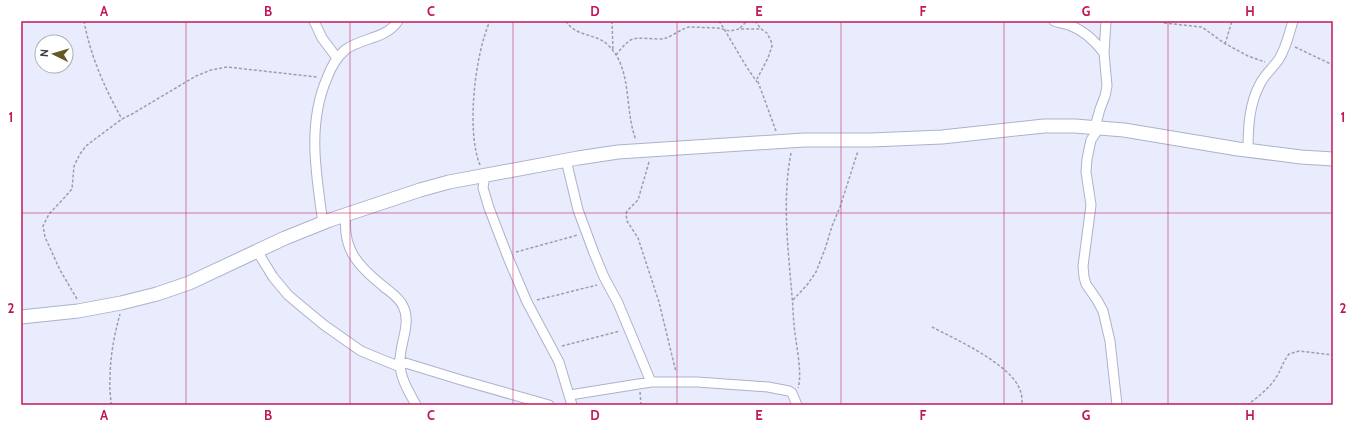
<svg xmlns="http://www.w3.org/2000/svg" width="1354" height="426" font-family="Cabin,sans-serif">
  <rect width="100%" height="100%" fill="#e8ecfc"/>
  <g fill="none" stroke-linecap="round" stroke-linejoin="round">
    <g stroke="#acb2cc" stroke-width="11">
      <path id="street" d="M314,21L322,38L337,58
        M1054,21C1059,23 1064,23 1069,25C1083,30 1095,41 1104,53
        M1095,127L1100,109L1105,96L1107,86L1104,53L1106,21
        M1099,128L1091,140L1087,159L1086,172L1091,205L1083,266L1084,277L1086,284L1097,300L1103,311L1110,341L1117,405
        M1248,151C1248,128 1249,104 1260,84C1265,74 1273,68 1279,59C1286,48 1289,34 1293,21
        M566,160L578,210L594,253L604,277L618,303L651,382
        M485,175L483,188L489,208L509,260L527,302L559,362L572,405
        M346,215C342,249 358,266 383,286C390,292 399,297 403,306C412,324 399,344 400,363C400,378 409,392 416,405
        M323,223C316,174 307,124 327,78C331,67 337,57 345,50C362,37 385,40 398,21
        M257,251L273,277L288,295L301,306L324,325L361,351L400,367
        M399,361L461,380L549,405
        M570,395L651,382H697L768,387L789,391L792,393L797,405"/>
    </g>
    <g stroke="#acb2cc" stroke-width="15">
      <path id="secondary" d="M21,317L78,311L121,303L157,294L189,283L285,238L330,220L420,190L449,182L578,158L618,152L804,140H871L942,137L1044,126H1075L1124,130L1238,149L1301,157L1333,159"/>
    </g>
    <path stroke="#9b9eac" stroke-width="1.5" stroke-dasharray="3 2" stroke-linecap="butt" d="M84,21C90,55 105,89 122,119
      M566,21C575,37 596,33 608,45C633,69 624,110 636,140
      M612,21L613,51
      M719,21C732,41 743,63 757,82
      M755,21L761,29L767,33L771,41L772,46L768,58L757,79L776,131
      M1164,23L1202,27L1224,43L1248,56L1265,62
      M740,28L747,21
      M1225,44L1232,21
      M1295,47L1333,65
      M616,55C620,50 624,45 629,41C637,35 656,41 666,38C674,35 681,29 689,27L718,28L730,31L739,29H762
      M791,153C782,200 788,248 792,296C793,305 793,315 794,324C795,341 803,372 798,388
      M649,162L638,200L627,211L626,214L627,221L638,238L659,302L676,372
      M480,165C466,131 475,54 490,21
      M516,252L578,235
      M77,299L60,270L45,237L43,226L49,214L65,197L72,189L74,166L80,154L86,146L95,139L122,119L132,114L196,76L211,70L227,67L317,77
      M537,300L597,285
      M793,300L807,285L816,272L825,249L832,226L840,207L858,151
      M932,327C955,339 1011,364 1020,390C1022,394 1022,400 1022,405
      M562,346L620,331
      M640,392L641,405
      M111,405C111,397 109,388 110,380C110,357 114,336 120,314
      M1247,405C1258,397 1270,388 1277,376C1282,368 1282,363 1289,354L1299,351L1333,355"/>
    <use href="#street" stroke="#fff" stroke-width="9"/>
    <use href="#secondary" stroke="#fff" stroke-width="13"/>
  </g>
  <path fill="none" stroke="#c2185b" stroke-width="1" stroke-opacity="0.55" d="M186,21V405M350,21V405M513,21V405M677,21V405M841,21V405M1004,21V405M1168,21V405M21,213H1333"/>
  <rect width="1354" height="426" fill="none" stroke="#ffffff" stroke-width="44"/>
  <g transform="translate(54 54) rotate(275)"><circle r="19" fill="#ffffff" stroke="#b0b1b5"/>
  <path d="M0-3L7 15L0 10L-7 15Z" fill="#655825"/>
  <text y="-6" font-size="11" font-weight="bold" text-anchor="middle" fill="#393b46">N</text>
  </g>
  <rect x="22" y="22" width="1310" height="382" fill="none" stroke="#c2185b" stroke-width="1.5"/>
  <g font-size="13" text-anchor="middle" font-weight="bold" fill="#c2185b">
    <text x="104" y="16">A</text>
    <text x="268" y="16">B</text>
    <text x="431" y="16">C</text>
    <text x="595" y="16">D</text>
    <text x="759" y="16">E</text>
    <text x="923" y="16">F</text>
    <text x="1086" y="16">G</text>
    <text x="1250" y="16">H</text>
    <text x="11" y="122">1</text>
    <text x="1343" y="122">1</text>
    <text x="11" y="313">2</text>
    <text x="1343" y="313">2</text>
    <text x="104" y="420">A</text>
    <text x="268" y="420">B</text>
    <text x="431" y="420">C</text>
    <text x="595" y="420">D</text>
    <text x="759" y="420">E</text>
    <text x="923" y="420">F</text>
    <text x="1086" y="420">G</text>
    <text x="1250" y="420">H</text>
  </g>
</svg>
